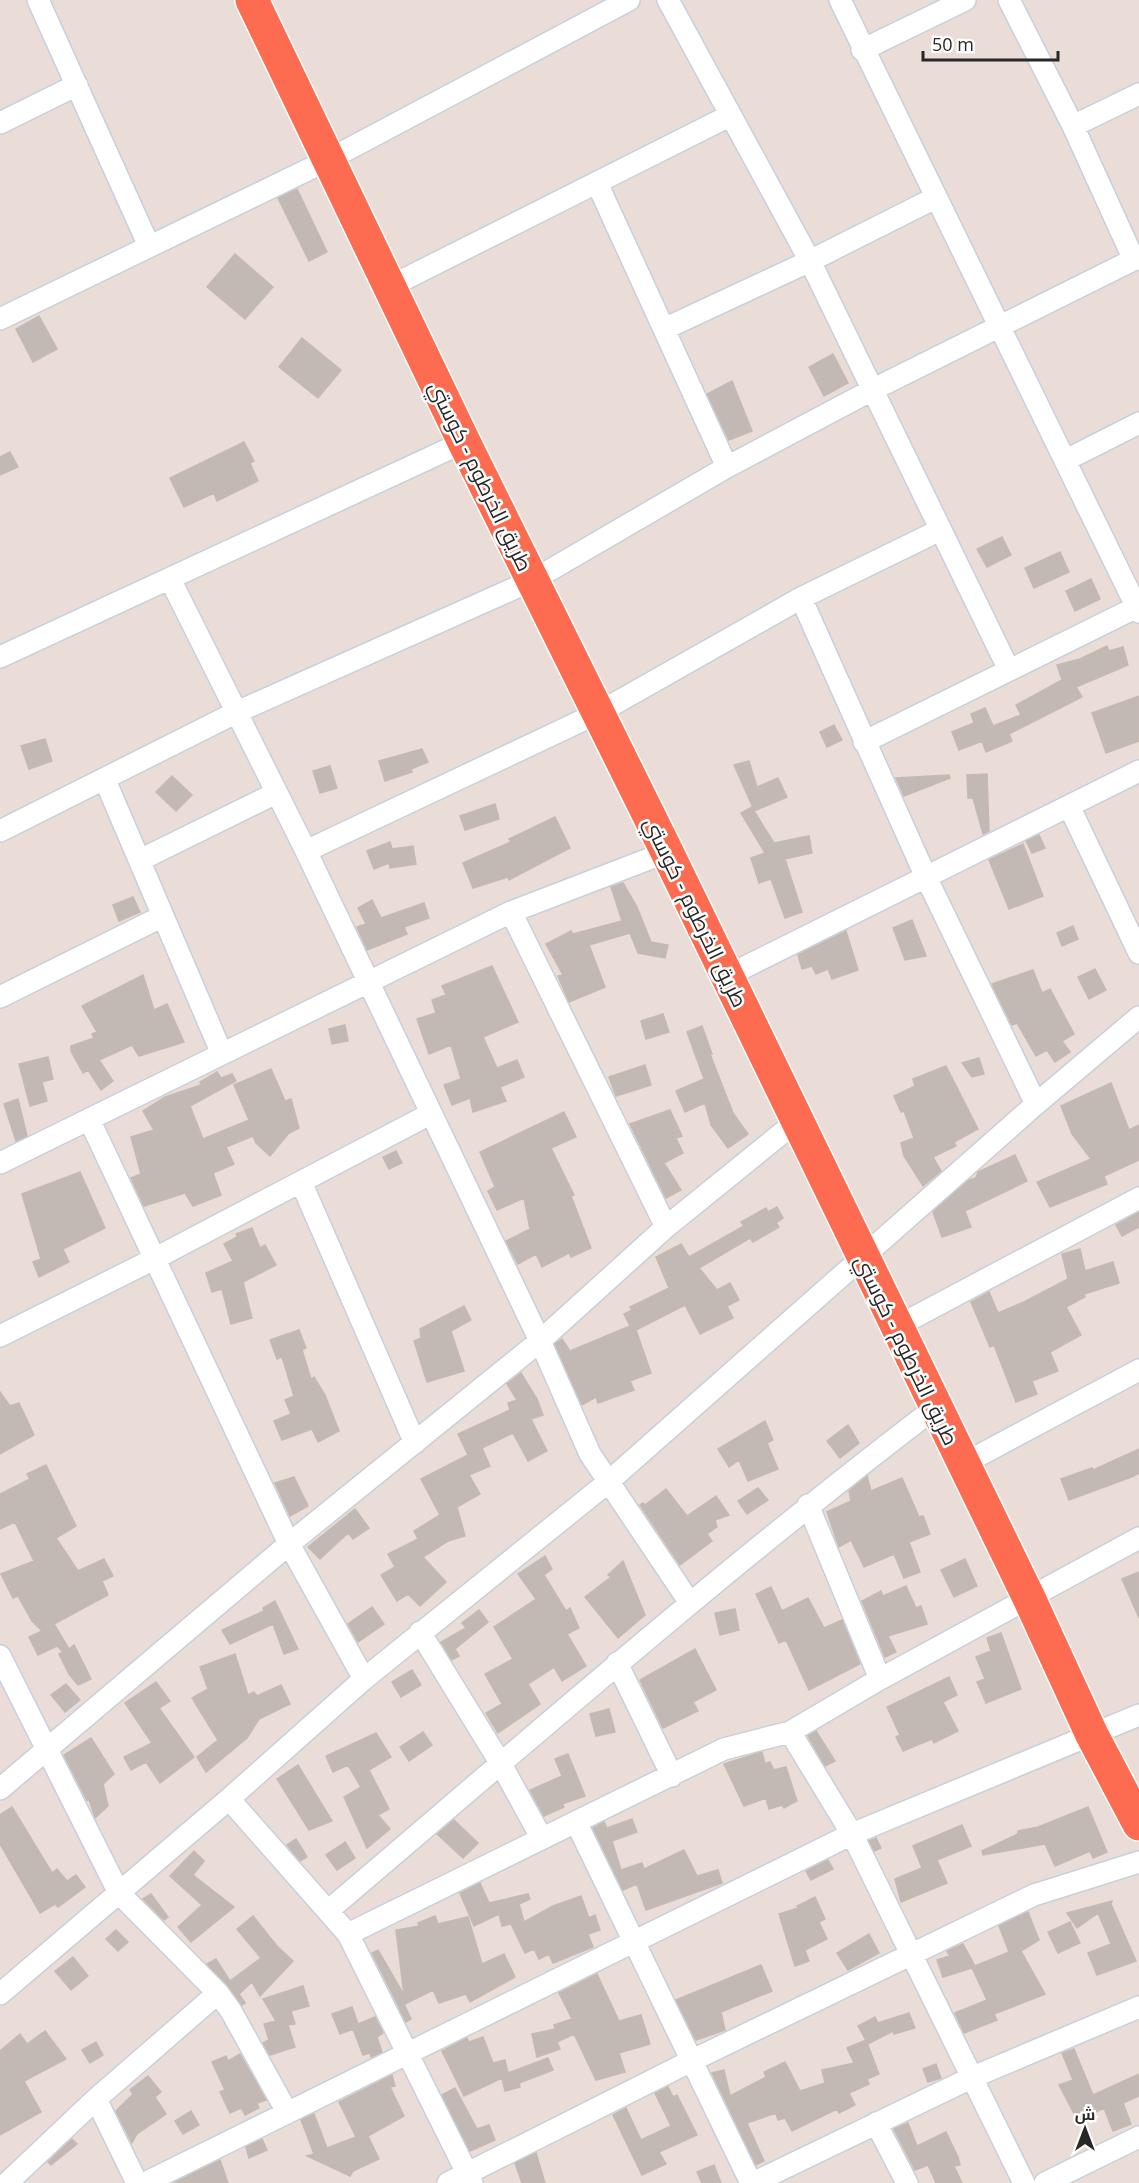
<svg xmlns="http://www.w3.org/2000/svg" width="1139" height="2183" font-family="'Open Sans',Cairo,sans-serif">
  <rect width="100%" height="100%" fill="#eaddd8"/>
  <path fill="#c2b9b4" stroke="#c5b9b2" stroke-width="1.5" d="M297,189L327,252L309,261L278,198Z
    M235,254L273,287L245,319L207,287Z
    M39,316L57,349L33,362L16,329Z
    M302,338L341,370L318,398L279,367Z
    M833,354L848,383L824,396L809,367Z
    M732,381L752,431L729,440L707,394Z
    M244,442L254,461L250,463L258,481L217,501L214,493L184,507L170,478Z
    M10,452L18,467L0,475V457Z
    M1002,537L1011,555L987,567L977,549Z
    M1060,552L1069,572L1034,588L1025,568Z
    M1091,579L1100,599L1075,611L1066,591Z
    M1107,646L1109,651L1123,647L1128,665L1076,687L1082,697L1009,734L1012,741L986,752L982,741L959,750L952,732L974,723L971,714L985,708L993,726L1021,715L1016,705L1062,680L1057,665L1080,659Z
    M1139,696V741L1106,753L1092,713Z
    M834,725L842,740L827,747L820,732Z
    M45,739L52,761L29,769L21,746Z
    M422,749L428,762L411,769L412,772L385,781L379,761Z
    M749,761L757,787L778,778L787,797L754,811L774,843L809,836L812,853L785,859L802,912L785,918L771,879L759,883L751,858L765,853L741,813L752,807L754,810L734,765Z
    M330,766L337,788L320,793L313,771Z
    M987,774L989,831L983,834L973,798H968L967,775Z
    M949,775L950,778L904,796L896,778Z
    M172,776L192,795L176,811L156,792Z
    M495,804L499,819L465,830L460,816Z
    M555,817L570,848L509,880L508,877L473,888L463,863L511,842L509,839Z
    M1039,835L1045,848L1032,853L1026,841Z
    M390,842L392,849L413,846L416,864L390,868L389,863L374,869L367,851Z
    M1023,844L1043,896L1009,909L989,860Z
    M623,883L637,907L651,942L668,945L665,958L638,953L630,933L589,945L605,987L569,1002L558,976L563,975L546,944L571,931L573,934L622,921L611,887Z
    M133,897L140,912L119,921L113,905Z
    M372,900L381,918L424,903L429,918L404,927L407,934L367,950L357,927L366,924L358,908Z
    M912,920L926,956L905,960L893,928Z
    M1073,926L1078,939L1062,946L1057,933Z
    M846,931L858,970L832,979L828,969L816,974L812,966L802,969L798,955Z
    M492,966L518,1022L483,1037L497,1068L517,1060L524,1077L500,1087L506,1101L473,1112L470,1098L452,1105L444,1085L461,1079L451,1045L429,1054L417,1019L436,1013L432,1000L446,995L442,986Z
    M1095,969L1106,990L1089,999L1078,977Z
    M1033,970L1042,993L1050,989L1074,1034L1062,1041L1070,1052L1055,1062L1047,1050L1036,1056L1017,1023L1012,1025L992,984Z
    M143,975L154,1010L167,1004L184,1042L139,1056L132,1045L99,1060L113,1081L101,1090L88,1070L83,1073L71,1051V1046L94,1038L92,1034L97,1032L82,1006Z
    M663,1014L669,1032L646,1039L641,1021Z
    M345,1025L348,1041L332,1044L329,1029Z
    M702,1026L712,1054H710L733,1113L748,1134L728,1148L711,1125L705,1103L685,1112L676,1091L704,1079L687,1032Z
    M48,1057L53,1079L42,1082L47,1101L30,1106L19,1064Z
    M979,1058L984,1074L972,1077L962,1063Z
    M645,1065L651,1085L616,1096L609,1077Z
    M946,1066L978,1129L954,1142L956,1146L933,1157L941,1171L923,1186L904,1156L901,1143L914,1138L904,1111L901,1112L894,1096L915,1086L913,1079Z
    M271,1069L285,1101L291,1099L299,1128L289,1133L270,1156L256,1143L253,1136L226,1147L234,1164L213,1173L221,1195L193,1206L185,1193L144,1206L131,1178L141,1174L131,1137L154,1130L143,1111L165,1097L201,1085L200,1082L217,1072L221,1078L232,1074L236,1081L190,1106L203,1139L249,1120L234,1085Z
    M1111,1083L1129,1130L1139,1125V1160L1104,1176L1107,1184L1050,1207L1037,1182L1091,1159L1072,1134L1061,1106Z
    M18,1099L27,1136L16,1141L4,1104Z
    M670,1110L682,1136L676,1138L683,1153L664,1163L681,1190L666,1198L630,1124Z
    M564,1112L576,1137L551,1148L574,1195L571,1196L591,1248L571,1257L569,1253L542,1267L536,1254L518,1264L506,1241L530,1229L524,1198L497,1210L488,1191L495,1187L480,1152Z
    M396,1151L402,1163L389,1169L383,1157Z
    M1015,1155L1027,1181L965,1211L971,1227L942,1237L933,1212L969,1180L976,1178L978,1172Z
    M80,1172L105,1228L63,1249L69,1262L39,1277L33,1262L41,1259L22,1194Z
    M777,1207L783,1218L776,1223L779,1227L753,1242L750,1238L699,1268L717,1290L730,1283L739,1300L727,1306L733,1318L700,1334L685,1305L636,1330L651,1373L630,1381L634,1390L598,1403L596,1397L582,1405L555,1344L562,1339L570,1351L630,1326L624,1314L632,1310L630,1307L669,1288L656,1257L681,1244L689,1257L744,1226L741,1222L766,1208L768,1212Z
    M1139,1212V1227L1122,1236L1116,1225Z
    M252,1228L260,1248L265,1245L276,1265L243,1282L252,1318L231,1324L222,1289L212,1292L206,1273L233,1261L224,1244L237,1237L236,1234Z
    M1080,1249L1085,1271L1113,1262L1119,1283L1084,1294L1085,1297L1066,1307L1081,1335L1050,1352L1058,1371L1032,1381L1037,1394L1016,1402L994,1345L990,1347L971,1302L989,1292L998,1313L1024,1302L1068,1279L1062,1254Z
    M464,1306L471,1320L451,1331L464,1371L427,1382L414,1341L421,1338L420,1329Z
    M299,1330L306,1348L302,1350L311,1379L314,1377L325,1395L339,1431L318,1442L312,1429L282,1440L274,1421L291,1414L285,1400L294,1396L282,1357L277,1359L270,1340Z
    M521,1373L537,1399L543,1415L531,1419L547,1451L528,1461L513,1433L482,1448L490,1466L469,1475L480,1494L457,1507L465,1536L448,1541L423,1557L446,1582L420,1606L408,1594L397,1601L381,1575L395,1567L388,1554L418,1539L414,1531L440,1515L421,1479L468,1455L458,1434L510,1410L508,1403L517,1400L507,1384Z
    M0,1392L10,1406L19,1403L34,1435L0,1454Z
    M765,1421L773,1440L767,1443L778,1469L748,1481L739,1460L729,1467L718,1449Z
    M848,1425L859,1443L840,1458L827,1441Z
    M1139,1449V1473L1134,1476L1069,1500L1061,1479L1092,1468L1093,1470Z
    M46,1465L76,1526L56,1538L78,1571L104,1559L113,1576L102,1581L108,1595L54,1624L69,1649L74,1645L91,1679L78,1685L69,1674L59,1654L63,1652L57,1646L38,1655L29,1637L42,1631L32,1621L18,1596L13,1598L1,1574L34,1561L15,1522L0,1529V1494L30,1479L27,1474Z
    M867,1476L871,1491L902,1478L919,1517L923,1516L930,1534L909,1542L920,1572L904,1578L894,1554L864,1567L851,1540L839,1547L827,1512L851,1501L849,1491Z
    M294,1477L308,1506L290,1516L275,1483Z
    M758,1488L768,1500L747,1514L738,1501Z
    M666,1489L687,1516L716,1496L729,1515L715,1520L717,1527L707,1534L712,1541L680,1565L640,1505L643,1503L645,1505Z
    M355,1509L369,1528L353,1539L348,1533L320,1559L308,1547Z
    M545,1556L552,1569L544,1575L566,1611L570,1608L579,1628L567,1634L586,1666L562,1681L554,1667L528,1684L540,1704L498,1733L486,1713L502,1704L485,1674L513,1659L494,1627L536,1599L518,1574Z
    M965,1559L977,1586L954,1597L941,1570Z
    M623,1561L645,1615L618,1638L585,1597L611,1577L608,1575Z
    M1139,1572V1618L1122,1579Z
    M906,1586L916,1608L921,1606L927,1624L888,1636L896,1652L885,1657L862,1601L881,1591L883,1596Z
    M771,1587L782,1611L808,1598L824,1628L842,1620L860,1664L809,1690L786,1640L779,1643L756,1594Z
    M275,1601L298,1649L284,1654L273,1624L230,1644L222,1630L264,1611L263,1608Z
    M372,1607L384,1624L358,1642L348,1624Z
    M735,1609L739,1630L720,1635L715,1613Z
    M479,1610L488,1622L455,1649L459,1656L452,1660L441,1642L466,1628L462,1623Z
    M1001,1633L1021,1689L986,1703L977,1682L985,1679L976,1657L991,1651L987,1638Z
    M695,1649L716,1690L693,1702L698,1711L663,1728L640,1680Z
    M235,1654L248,1695L254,1692L257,1696L281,1685L290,1704L259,1719L247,1738L206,1772L197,1757L218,1740L192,1698L208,1689L200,1667Z
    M412,1670L421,1685L401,1697L392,1682Z
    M949,1677L957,1695L943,1702L958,1731L934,1743L932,1739L903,1751L896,1737L900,1735L887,1707Z
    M156,1682L170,1701L159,1708L194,1757L160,1783L146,1762L131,1770L124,1757L152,1743L125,1703Z
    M66,1684L80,1700L65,1712L51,1695Z
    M609,1709L615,1732L596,1736L590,1714Z
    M816,1731L835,1761L825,1766L808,1736Z
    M423,1732L432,1745L409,1761L400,1747Z
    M376,1733L391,1757L369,1770L389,1809L378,1815L390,1829L367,1848L344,1797L361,1787L348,1765L333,1772L326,1756Z
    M91,1738L114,1774L103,1784L108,1806L95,1818L89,1799L87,1800L64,1755Z
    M762,1752L765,1764L770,1762L774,1770L786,1767L797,1801L784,1808L782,1805L769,1809L766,1798L744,1806L724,1764Z
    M568,1754L585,1796L562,1804L564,1807L544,1816L530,1790L562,1776L555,1759Z
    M298,1765L332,1821L309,1830L277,1779Z
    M12,1807L52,1873L57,1869L67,1881L76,1875L85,1887L58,1907L55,1904L40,1913L0,1844V1815Z
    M1088,1807L1107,1852L1093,1858L1090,1851L1055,1866L1045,1844L983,1855L982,1851L1018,1834V1831L1038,1827Z
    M632,1819L637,1832L612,1841L621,1870L642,1863L644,1869L684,1850L697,1876L718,1870L722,1883L646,1910L637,1884L623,1890L593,1828L604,1822L607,1828Z
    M454,1820L478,1843L463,1858L437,1834Z
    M962,1825L971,1846L937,1860L947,1883L901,1902L895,1879L922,1868L913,1846Z
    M876,1838L881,1848L874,1851L869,1841Z
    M296,1839L307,1857L300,1861L287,1845Z
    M345,1842L355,1858L337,1870L326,1855Z
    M194,1851L204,1861L193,1875L234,1907L191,1942L178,1927L202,1905L170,1876Z
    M828,1860L833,1869L811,1880L806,1871Z
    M480,1883L489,1903L528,1894L530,1899L519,1904L524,1922L553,1906L581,1896L589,1918L595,1915L600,1930L588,1934L593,1947L553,1963L549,1954L539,1959L534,1949L525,1953L511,1924L502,1926L499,1914L474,1926L460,1893Z
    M151,1894L168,1917L164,1920L143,1899Z
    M815,1897L825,1919L819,1922L827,1939L805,1950L809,1961L795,1966L779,1914L798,1908L797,1906Z
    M1112,1901L1111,1904L1136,1961L1097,1975L1088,1953L1111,1944L1098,1913L1077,1928L1067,1913Z
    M1028,1912L1039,1940L1021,1951L1045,1994L994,2014L997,2020L964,2033L955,2013L987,2000L972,1968L943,1977L937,1960L950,1956L947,1951L963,1944L975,1966L1009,1952L999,1926Z
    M253,1916L277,1946L293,1961L260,1996L252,1982L239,1994L245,2003L242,2005L207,1964L216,1959L230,1981L261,1958L237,1929Z
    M435,1916L438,1924L468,1917L482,1964L504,1954L515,1977L470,2002L466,1994L439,2003L433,1990L399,2007L372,1953L378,1950L404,1995L396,1930L419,1926L418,1923Z
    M1070,1922L1080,1943L1058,1953L1048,1932Z
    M116,1930L128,1942L118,1951L106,1939Z
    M869,1934L879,1953L848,1970L837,1953Z
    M73,1957L88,1976L71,1990L55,1971Z
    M761,1965L772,1991L721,2012L725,2030L696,2040L676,2000Z
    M597,1974L619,2021L641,2015L650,2044L619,2053L625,2072L596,2080L574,2034L557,2042L560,2049L537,2057L532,2034L555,2029L554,2025L572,2019L559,1993Z
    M303,1986L309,2006L291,2011L295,2024L288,2025L295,2047L270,2055L263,2043L269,2040L264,2024L276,2021L263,1999Z
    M405,2006L411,2019L406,2022L399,2008Z
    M352,2007L358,2024L375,2017L383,2033L377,2037L382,2052L371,2057L370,2053L363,2055L353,2029L340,2034L332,2014Z
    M909,2013L915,2028L894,2034L893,2031L868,2044L858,2026L875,2017L878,2023Z
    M45,2031L66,2059L24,2081L41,2112L0,2135V2051L20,2034L27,2044Z
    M483,2037L493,2063L505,2060L508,2073L548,2058L553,2070L519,2083L520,2087L505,2091L502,2078L464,2096L442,2051L467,2038L469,2042Z
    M866,2040L879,2074L867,2079L869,2084L849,2093L855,2105L839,2113L837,2109L792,2131L785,2118L778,2120L776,2113L747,2123L764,2161L756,2165L712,2073L724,2070L730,2096L766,2077L764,2072L785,2062L800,2091L825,2083L822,2070L854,2063L847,2048Z
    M96,2042L103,2055L90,2063L82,2050Z
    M1074,2049L1093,2095L1139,2074V2096L1123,2103L1131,2124L1113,2131L1104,2108L1078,2121L1059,2085L1073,2080L1062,2053Z
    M240,2054L266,2100L257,2103L259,2108L245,2115L241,2108L230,2113L220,2092L225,2090L212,2062L226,2056L228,2061Z
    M936,2064L941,2078L928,2082L923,2069Z
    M392,2075L395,2086L390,2087L404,2116L368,2136L379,2159L353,2171L350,2176L307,2156L314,2154L301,2120L314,2114L327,2148L356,2137L339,2102Z
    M148,2076L161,2092L155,2097L166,2114L137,2134L132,2143L116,2111L133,2094L130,2090Z
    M668,2087L673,2097L677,2095L697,2135L659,2152L666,2164L642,2175L613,2115L626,2108L641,2140L671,2126L655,2093Z
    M455,2088L477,2129L489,2125L495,2140L470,2151L442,2095Z
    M191,2111L199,2125L183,2134L175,2121Z
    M908,2123L917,2146L946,2132L958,2157L960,2165L954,2166L962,2183H936L928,2165L915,2170L894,2129Z
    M72,2139L77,2144L51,2165L48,2162Z
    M262,2139L267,2150L249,2158L246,2147Z
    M536,2153L545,2183H522L515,2163Z
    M220,2160L228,2183H174Z
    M714,2165L721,2183H702L697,2172Z"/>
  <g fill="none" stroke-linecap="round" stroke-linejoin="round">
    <g stroke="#c7d0da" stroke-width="24">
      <path id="street" d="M38,0L149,246
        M668,0L810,261L1009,670
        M840,0L1139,612
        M1009,0L1073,126L1134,260
        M862,50L965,0
        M0,123L77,85
        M1073,126L1139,94
        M597,183L727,467
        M389,287L729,116
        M0,319L328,160L629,0
        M664,329L810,261L935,198
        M1066,460L1139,423
        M170,579L306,851L540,1341L590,1454L690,1603
        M801,598L926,877L1036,1104L1139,1017
        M0,657L464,442
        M864,742L1137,607
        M105,780L222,1054
        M1069,806L1139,953
        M0,831L237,712L533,580L727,467L874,389L1139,257
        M306,851L598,713L801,598L940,530
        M140,860L276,793
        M511,912L666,1227
        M727,976L1139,771
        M0,997L163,916
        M89,1119L289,1544L364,1679
        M0,1163L511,912L667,852
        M301,1182L415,1443
        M896,1327L1139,1198
        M0,1336L154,1259L430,1114
        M963,1464L1139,1370
        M808,1505L880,1679
        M420,1632L501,1764L541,1837
        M0,1656L119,1893L218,1993L231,2011L287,2112
        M617,1663L672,1776
        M790,1732L852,1834L1024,2183
        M0,1789L289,1544L540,1341L666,1227L797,1121
        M229,1799L348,1934L472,2183
        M576,1822L751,2183
        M329,1910C529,1740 726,1567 935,1408
        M348,1934L724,1749L790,1732L880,1679L1139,1538
        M0,1994L229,1799L364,1679L607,1483L1036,1104
        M96,2099L137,2183
        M876,2123L907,2183
        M7,2183L96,2099L218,1993
        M145,2183L852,1834L1139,1715
        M448,2183L691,2061L1034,1895L1139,1862
        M753,2183L973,2077L1139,2007
        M1045,2183L1139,2137"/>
    </g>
    <g stroke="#fff" stroke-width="36">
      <path id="highway" d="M252,0L464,442L667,852L1029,1598L1092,1735L1139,1824"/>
    </g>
    <use href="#street" stroke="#fff" stroke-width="21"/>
    <use href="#highway" stroke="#fd6b50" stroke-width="33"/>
  </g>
  <g text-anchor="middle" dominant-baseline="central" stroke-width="5" stroke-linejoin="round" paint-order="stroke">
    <g font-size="21" fill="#272727" stroke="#fff">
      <text transform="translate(481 476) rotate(64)">طريق الخرطوم - كوستي</text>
      <text transform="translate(696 912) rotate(64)">طريق الخرطوم - كوستي</text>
      <text transform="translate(907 1350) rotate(64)">طريق الخرطوم - كوستي</text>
    </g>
  </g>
  <g transform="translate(1085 2129)" stroke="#ffffff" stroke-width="4.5" paint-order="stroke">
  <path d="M0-4.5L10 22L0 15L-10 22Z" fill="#272727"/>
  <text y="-9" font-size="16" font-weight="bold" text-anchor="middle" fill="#272727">ش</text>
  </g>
  <path d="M923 51v9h135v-9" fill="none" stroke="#272727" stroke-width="3"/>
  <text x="932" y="51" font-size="18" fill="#272727" stroke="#ffffff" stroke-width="4.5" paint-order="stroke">50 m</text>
</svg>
